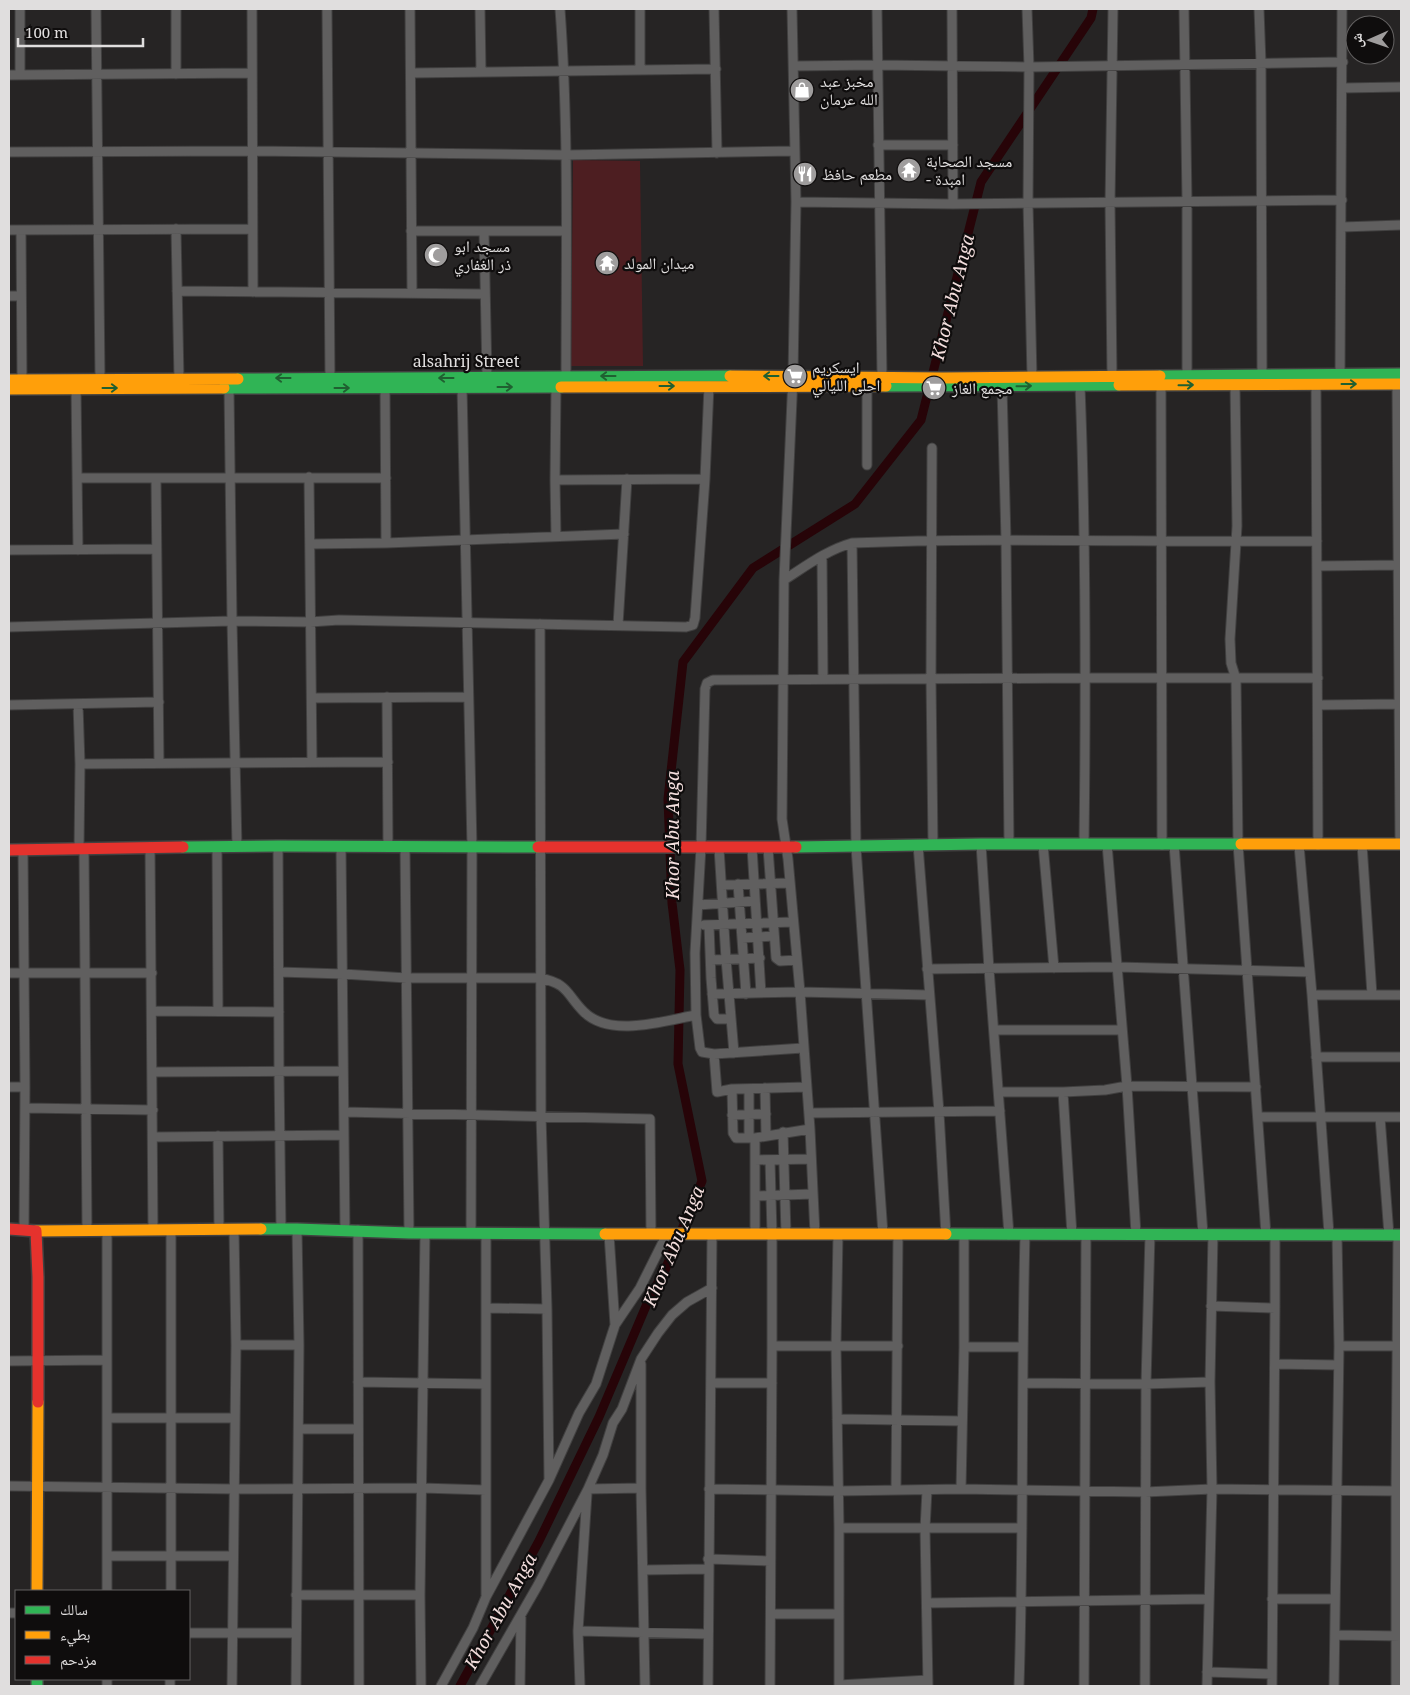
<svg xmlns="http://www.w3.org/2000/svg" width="1410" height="1695" font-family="'Noto Serif','Noto Naskh Arabic',serif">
  <rect width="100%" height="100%" fill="#262424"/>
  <path fill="#4d1e21" d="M573,160L640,161L643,366H571Z"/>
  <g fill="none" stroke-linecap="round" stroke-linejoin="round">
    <path stroke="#270408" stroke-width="9" d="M460,1686L539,1541L599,1417L649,1299L665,1270L702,1181L678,1064L680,970L672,903L668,799L683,662L753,568L855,504L921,420L981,182L1091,18L1093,9"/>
    <g stroke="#414040" stroke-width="11">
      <path id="street" d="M20,9V75
        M96,9L100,378
        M176,9V74
        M252,9L253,292
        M327,9L330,378
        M410,9L412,293
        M480,9L481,72
        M560,9C569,131 566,254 566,377
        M640,9V70
        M714,9L717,153
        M792,9L796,202L793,376L784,580L782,819L788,859L800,992L810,1129L815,1234
        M877,9L882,377
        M952,9L953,204
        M1027,9L1029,67L1028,203L1032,377
        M1184,9L1187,201V375
        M1259,9L1261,63L1262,375
        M794,66L877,65L1029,67L1343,62
        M411,73L716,69
        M9,75L252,73
        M1342,88L1401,87
        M878,145H953
        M9,152L252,151L566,155L795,151
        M796,202L953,204L1342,200
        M1342,227L1401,225
        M176,229L179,379
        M9,230L252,229
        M21,230L22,380
        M411,231H566
        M484,231L487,377
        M177,291L485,294
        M9,296H21
        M1340,375L1342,9
        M1112,376L1110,203L1113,9
        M1316,384L1318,845
        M1397,384L1400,844
        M1235,385L1237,526L1230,639L1231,663L1236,679L1238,844L1266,1235
        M1080,386C1086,538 1086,691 1084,844
        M1161,386L1162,845
        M385,387L386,543
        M462,387L472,847L471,1233
        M1002,387L1006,540L1009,844
        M76,388L78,550
        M229,389L232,621L237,847
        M932,448L931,679L933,845
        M867,465V387
        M309,477L312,762
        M77,478H386
        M156,478L159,763
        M555,480L556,387
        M556,536L555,480L705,479
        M852,543L856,847L883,1234
        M310,544L386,543L624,534
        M9,550L156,549
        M822,556L823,679
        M1317,566L1401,565
        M784,580C806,566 827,550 852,543C1007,537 1162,543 1317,541
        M540,624L541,1116L547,1309L549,1480
        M618,625L627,479
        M9,627L232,621L310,622L339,620L686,627L693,625L695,618L705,479L709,386
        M387,697L388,847
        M312,698L468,697
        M78,704L80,764
        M9,705L159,702
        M1319,705L1401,704
        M981,844L989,969L1009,1235
        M1043,844L1054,968
        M1107,844L1127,1086L1136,1234
        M1174,844L1203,1234
        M1362,844L1372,995
        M918,845L939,1112L946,1235
        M1299,845L1312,995L1329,1234
        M278,846L279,1071L281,1229
        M150,847L153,1230
        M217,847L218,1011
        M341,847L345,1231
        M405,847L409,1233
        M719,848L726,959L734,1053
        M752,848L761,993
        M768,848L776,958L780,961L797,960
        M79,849L80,764L388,762
        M84,849L87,1230
        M23,850L25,1087L24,1230
        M738,884L746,994
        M722,885L790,883
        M698,905L755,901
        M704,925L793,922
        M709,925L711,978L714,1015L717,1019H731
        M742,938L774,936
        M711,960L760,958
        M927,969L1117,967L1310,972
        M279,972L343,974L407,978H540C569,984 566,994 584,1012C610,1038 664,1021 696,1015
        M9,973H152
        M712,994L800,992L929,995
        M1312,995H1401
        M153,1011L279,1012
        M994,1030H1122
        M803,1048L714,1054L702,1052L700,1048L696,1015L695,953L701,847L705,689L707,683L713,680L1086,678H1318
        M714,1054L717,1092L732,1089L806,1087
        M1316,1057H1401
        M152,1072L343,1071
        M9,1087H25
        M765,1088L766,1135
        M732,1089L733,1133L736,1138H755L810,1129
        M749,1089V1138
        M999,1092H1063L1105,1090L1127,1086L1256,1087
        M1063,1092L1072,1235
        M25,1108L153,1110
        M344,1112L650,1119L651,1234
        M809,1113L1000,1111
        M732,1115L766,1114
        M1258,1117H1401
        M1380,1117L1389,1235
        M783,1132L786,1234
        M218,1136L219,1230
        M153,1137L344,1135
        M755,1138V1234
        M755,1160L811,1159
        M770,1160L772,1234V1346L770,1686
        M756,1196L813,1194
        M171,1230V1591
        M358,1230L359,1686
        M107,1231V1591
        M609,1234L615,1325
        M838,1234L836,1346L839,1528V1686
        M1211,1306L1275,1308
        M487,1308L547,1309
        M236,1345H299
        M772,1346H898
        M1339,1346H1401
        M964,1347H1023
        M9,1361L107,1360
        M641,1364V1488L645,1686
        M1275,1364L1338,1365
        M358,1382L486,1384
        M711,1383H772
        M1023,1383L1146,1384L1210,1382
        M108,1418H234
        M837,1419L962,1421
        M299,1429H358
        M9,1486L234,1489L422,1488L486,1490
        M588,1489L641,1488
        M709,1489L838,1491L961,1489L1145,1492L1212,1489L1396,1491
        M961,1489L964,1347V1235
        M896,1490L898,1234
        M927,1490L925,1529L928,1686
        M839,1528H1022
        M108,1556H232
        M708,1559L770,1561
        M643,1570L708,1569
        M296,1595H420
        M486,1595V1233
        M1272,1599H1335
        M927,1603L1209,1599
        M9,1613H16
        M771,1614H839
        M578,1631L708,1634
        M189,1633H296
        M1335,1635L1401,1636
        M1207,1672L1272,1674
        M170,1679V1686
        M839,1685L928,1680
        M107,1686V1679
        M232,1686L236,1345L234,1230
        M296,1686L299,1345L297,1229
        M421,1686L420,1595L425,1233
        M441,1686L473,1628L486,1597L549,1480L579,1413L596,1384L615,1325L640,1288L667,1234
        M480,1686L538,1585L588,1489L603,1455L613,1423L622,1409L641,1359L658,1333L672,1315L687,1302L712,1288
        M520,1686L521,1617
        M580,1686L578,1631L587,1494
        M708,1686L712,1234
        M1019,1686C1024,1536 1021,1386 1025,1235
        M1084,1686L1086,1235
        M1145,1686L1146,1384L1150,1234
        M1207,1686L1212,1489L1210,1382L1213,1234
        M1272,1686L1275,1308V1235
        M1334,1686L1339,1346L1337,1235
        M1396,1686V1491L1398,1235"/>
    </g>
    <g stroke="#414040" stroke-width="14">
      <path id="fast" d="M1160,376L1401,374
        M238,379L730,376
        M886,386L1119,385
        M224,388L561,387
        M183,847L278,846L538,847
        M796,847L981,844H1241
        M261,1229H297L409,1233L605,1234
        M946,1234L1401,1235
        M37,1679V1686"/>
    </g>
    <g stroke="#414040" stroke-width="14">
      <path id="slow" d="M730,376L943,378L1160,376
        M9,380L238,379
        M1119,385L1401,384
        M561,387L886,386
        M9,389L224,388
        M1241,844H1401
        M36,1231L261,1229
        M605,1234H946
        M37,1591L38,1402"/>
    </g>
    <g stroke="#414040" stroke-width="14">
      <path id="jam" d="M538,847H796
        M9,850L183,847
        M9,1229L36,1231L38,1277V1402"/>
    </g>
    <use href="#street" stroke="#605f5f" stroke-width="9"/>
    <use href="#fast" stroke="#30b455" stroke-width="11"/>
    <use href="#slow" stroke="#ff9f0a" stroke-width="11"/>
    <use href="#jam" stroke="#e5322d" stroke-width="11"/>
  </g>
  <defs><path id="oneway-shaft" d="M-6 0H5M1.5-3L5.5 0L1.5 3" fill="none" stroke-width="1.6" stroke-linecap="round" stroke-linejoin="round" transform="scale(1.25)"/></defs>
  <g stroke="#206031">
    <use href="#oneway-shaft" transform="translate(608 376) rotate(180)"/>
    <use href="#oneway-shaft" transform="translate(771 376) rotate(180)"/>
    <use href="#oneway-shaft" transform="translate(283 378) rotate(-180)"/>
    <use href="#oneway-shaft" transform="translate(446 378) rotate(180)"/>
    <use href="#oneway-shaft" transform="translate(1349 384)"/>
    <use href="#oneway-shaft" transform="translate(1186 385) rotate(-1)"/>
    <use href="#oneway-shaft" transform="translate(667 386)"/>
    <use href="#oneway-shaft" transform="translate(1024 386) rotate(-1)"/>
    <use href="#oneway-shaft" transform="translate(505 387)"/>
    <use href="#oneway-shaft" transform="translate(110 388)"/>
    <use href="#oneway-shaft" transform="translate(342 388)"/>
  </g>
  <defs>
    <g id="shop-disc" transform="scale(1.25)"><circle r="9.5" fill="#9f9d9d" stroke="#0f0d0d"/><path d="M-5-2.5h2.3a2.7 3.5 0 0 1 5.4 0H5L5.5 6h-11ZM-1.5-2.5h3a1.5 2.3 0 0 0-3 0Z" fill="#fff"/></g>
    <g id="temple-disc" transform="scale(1.25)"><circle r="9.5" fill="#9f9d9d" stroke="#0f0d0d"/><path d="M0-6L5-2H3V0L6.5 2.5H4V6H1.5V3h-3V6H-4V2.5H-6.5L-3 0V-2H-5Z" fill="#fff"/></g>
    <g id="restaurant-disc" transform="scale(1.25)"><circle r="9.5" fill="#9f9d9d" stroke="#0f0d0d"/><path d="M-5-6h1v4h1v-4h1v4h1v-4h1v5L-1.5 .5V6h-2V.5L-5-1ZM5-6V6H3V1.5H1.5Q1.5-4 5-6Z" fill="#fff"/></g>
    <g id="mosque-disc" transform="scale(1.25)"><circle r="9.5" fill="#9f9d9d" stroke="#0f0d0d"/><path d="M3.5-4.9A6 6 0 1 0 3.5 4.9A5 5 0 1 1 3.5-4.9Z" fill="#fff"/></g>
    <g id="supermarket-disc" transform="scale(1.25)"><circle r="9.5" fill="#9f9d9d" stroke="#0f0d0d"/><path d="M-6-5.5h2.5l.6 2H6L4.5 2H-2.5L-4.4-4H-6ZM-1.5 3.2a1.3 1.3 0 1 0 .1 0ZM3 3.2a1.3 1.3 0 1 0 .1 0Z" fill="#fff"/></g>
  </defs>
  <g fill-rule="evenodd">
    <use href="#shop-disc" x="802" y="90"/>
    <use href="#temple-disc" x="909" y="170"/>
    <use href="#restaurant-disc" x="805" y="174"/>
    <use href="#mosque-disc" x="436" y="255"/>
    <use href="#temple-disc" x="607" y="263"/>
    <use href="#supermarket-disc" x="795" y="376"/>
    <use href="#supermarket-disc" x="934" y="388"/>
  </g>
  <g text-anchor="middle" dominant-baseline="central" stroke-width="4.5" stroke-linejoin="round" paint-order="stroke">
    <g font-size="16" fill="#e0dede" stroke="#0f0d0d" text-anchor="start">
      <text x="820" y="81">مخبز عبد<tspan x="820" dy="18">الله عرمان</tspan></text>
      <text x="926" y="161">مسجد الصحابة<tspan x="926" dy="18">- امبدة</tspan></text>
      <text x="822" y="174">مطعم حافظ</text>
      <text x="454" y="246">مسجد ابو<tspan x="454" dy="18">ذر الغفاري</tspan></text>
      <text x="624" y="263">ميدان المولد</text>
      <text x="812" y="367">ايسكريم<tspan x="812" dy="18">احلى الليالي</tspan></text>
      <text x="952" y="388">مجمع الغاز</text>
    </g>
    <g font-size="16" fill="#e0dede" stroke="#0f0d0d">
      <text x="466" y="361">alsahrij Street</text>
    </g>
    <g font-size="18" font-style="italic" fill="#f3dedd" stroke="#0f0d0d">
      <text transform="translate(952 297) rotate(-76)">Khor Abu Anga</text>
      <text transform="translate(672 835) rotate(-90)">Khor Abu Anga</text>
      <text transform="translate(673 1246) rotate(-67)">Khor Abu Anga</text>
      <text transform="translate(500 1611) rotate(-61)">Khor Abu Anga</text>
    </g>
  </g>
  <rect width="1410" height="1695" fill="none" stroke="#e0dede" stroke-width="20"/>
  <rect x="15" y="1590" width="175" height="90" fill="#0f0d0d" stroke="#636161"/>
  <rect x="25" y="1606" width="25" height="8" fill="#30b455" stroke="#636161"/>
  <text x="60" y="1615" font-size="15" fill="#e0dede">سالك</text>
  <rect x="25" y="1631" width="25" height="8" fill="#ff9f0a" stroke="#636161"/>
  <text x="60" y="1640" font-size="15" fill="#e0dede">بطيء</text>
  <rect x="25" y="1656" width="25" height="8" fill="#e5322d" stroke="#636161"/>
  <text x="60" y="1665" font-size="15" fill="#e0dede">مزدحم</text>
  <g transform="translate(1370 40) rotate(268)"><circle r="24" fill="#0f0d0d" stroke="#636161"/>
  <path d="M0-4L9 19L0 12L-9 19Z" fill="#9f9d9d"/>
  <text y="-8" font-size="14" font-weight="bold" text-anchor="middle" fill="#e0dede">ش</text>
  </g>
  <path d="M18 38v8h125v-8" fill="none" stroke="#e0dede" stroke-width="2.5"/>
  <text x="25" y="38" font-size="15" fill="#e0dede" stroke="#0f0d0d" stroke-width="4" paint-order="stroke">100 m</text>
</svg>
